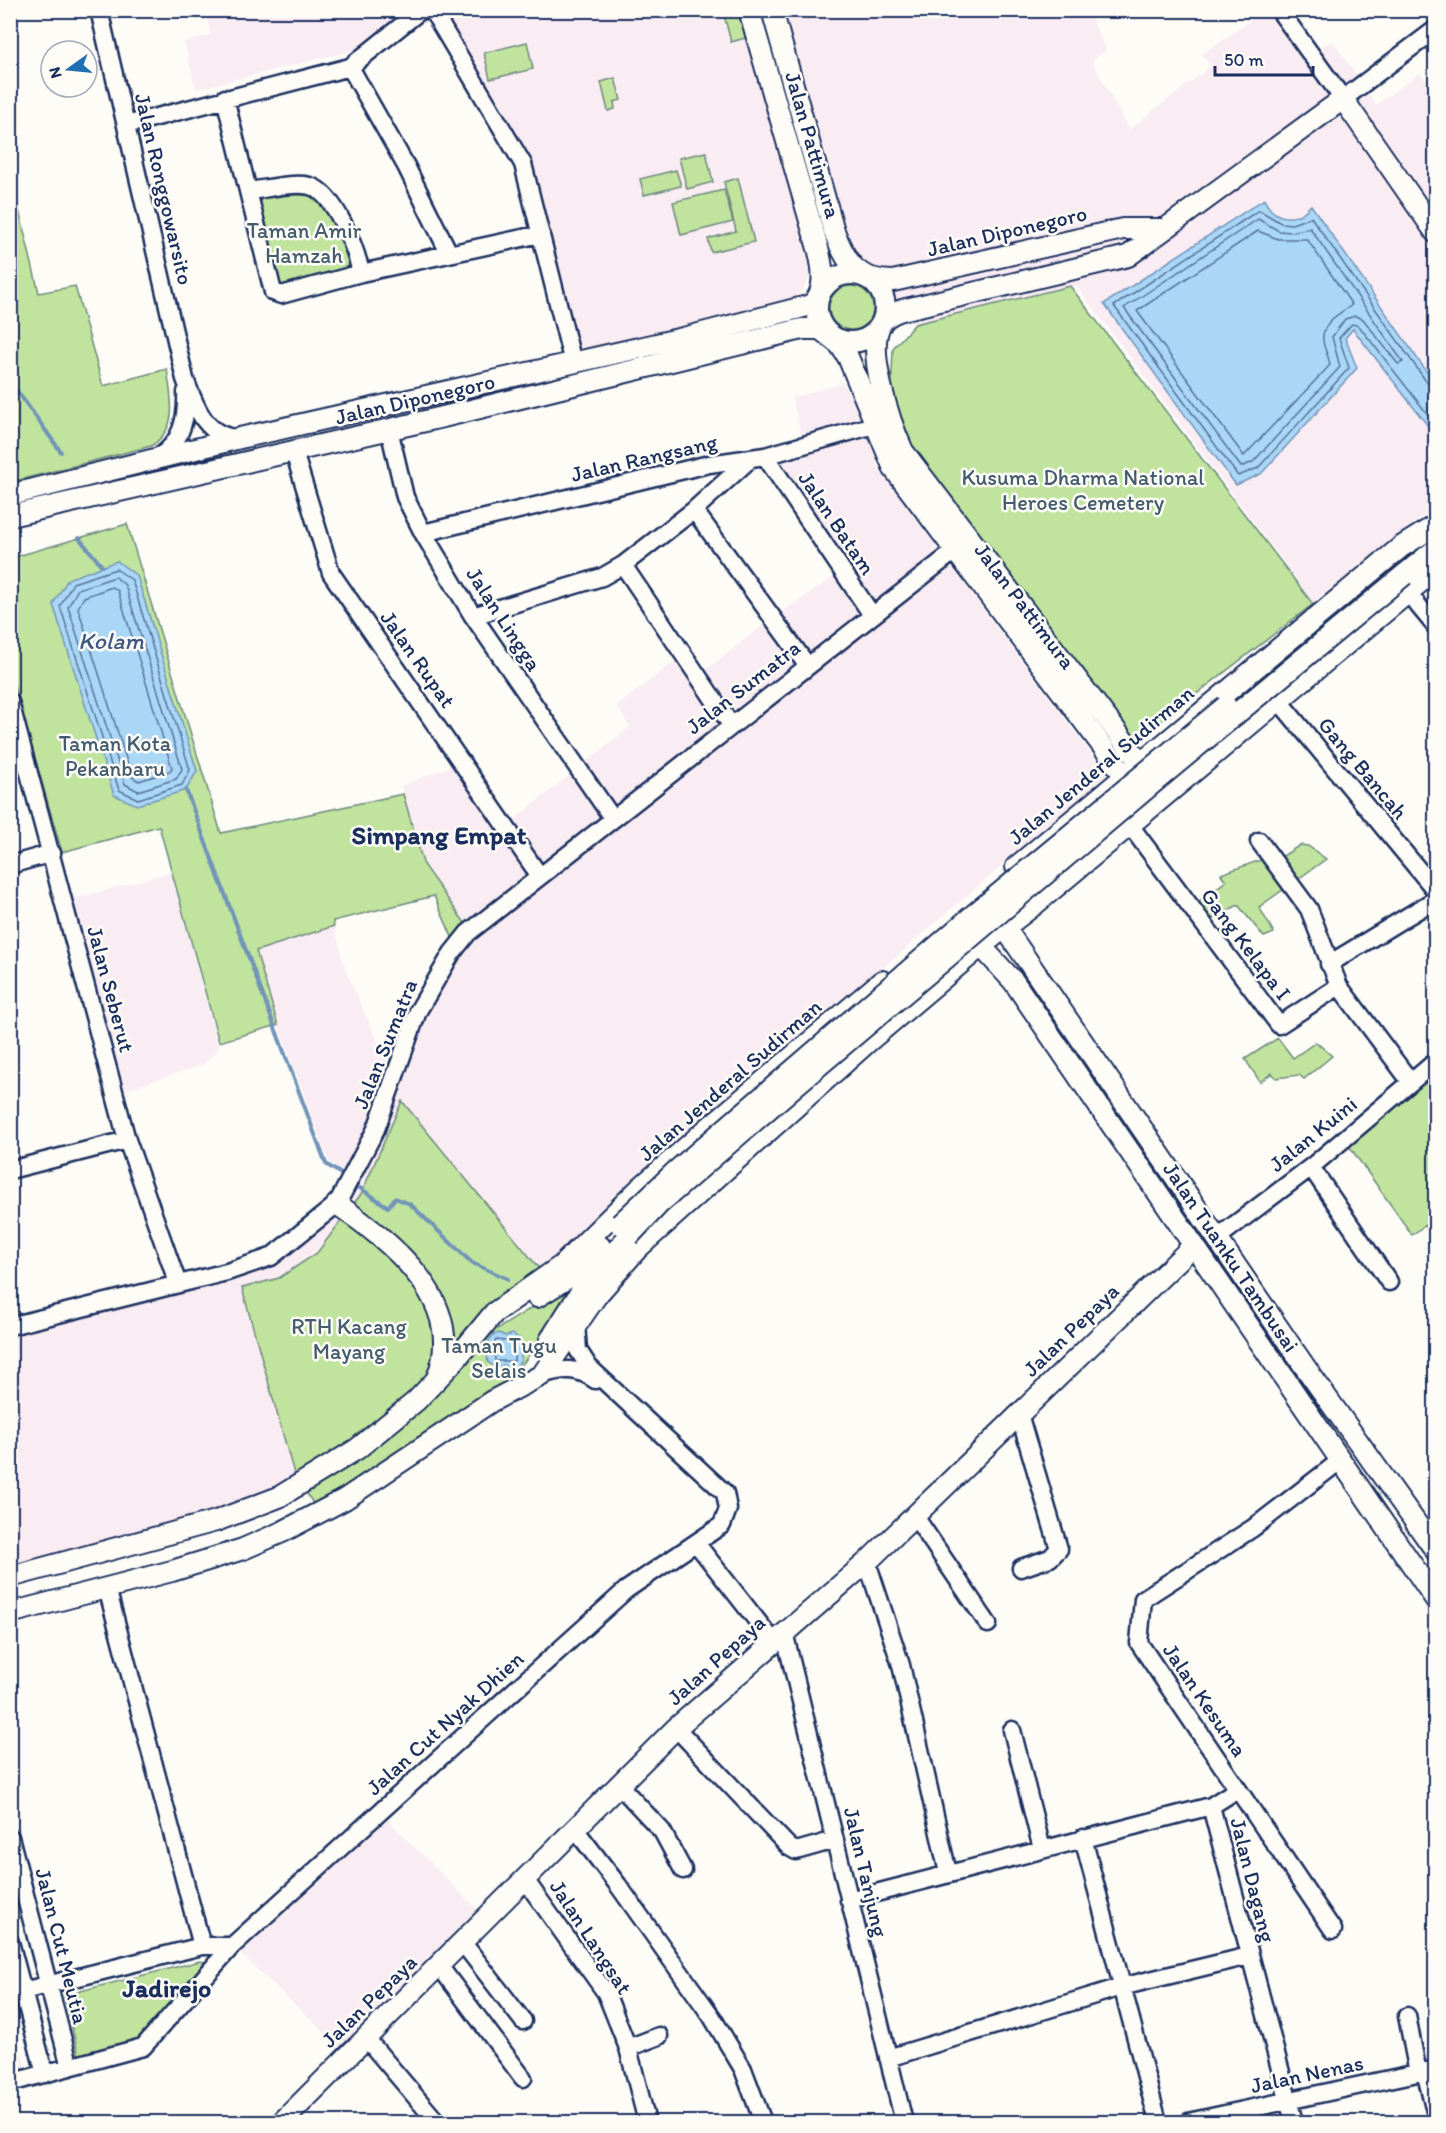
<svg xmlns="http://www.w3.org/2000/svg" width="1446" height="2133" font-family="Itim,sans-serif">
  <rect width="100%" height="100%" fill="#fdfcf7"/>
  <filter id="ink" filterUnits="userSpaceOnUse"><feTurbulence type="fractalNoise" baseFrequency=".0167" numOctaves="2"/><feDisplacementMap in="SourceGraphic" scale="12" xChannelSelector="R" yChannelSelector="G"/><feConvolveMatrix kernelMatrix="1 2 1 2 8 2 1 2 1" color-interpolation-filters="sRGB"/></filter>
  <g filter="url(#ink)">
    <path fill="#f9ecf3" d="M914,10L1088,11L1106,50L1092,61L1129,130L1211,66L1202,54L1265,11H1270L1303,56L1333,41L1376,105L1420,73L1436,93L1435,506L1314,603L1076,285L915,324L852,252L781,11Z
      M205,11H406L362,48L196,89L184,42L211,35Z
      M443,11H742L809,241L811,273L803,290L793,298L711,320L582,350L576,348L527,153Z
      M843,383L865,421L879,469L945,558L539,874L506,826L630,727L617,706L682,656L697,677L771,619L852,565L777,457L805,449L792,398Z
      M946,560L1107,775L769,1066L580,1243L468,1327L291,1483L252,1501L11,1568L10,1327L272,1258L338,1205L407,1044L453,953Z
      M461,762L538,875L470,930L424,866L401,786Z
      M171,872L219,1049L202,1065L125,1090L74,899Z
      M334,926L346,971L393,1076L351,1177L329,1162L278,1025L256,951Z
      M381,1811L396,1829L487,1919L348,2054L232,1946Z
      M10,2008L26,2070L11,2074H10Z"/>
    <path fill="#c0e39d" stroke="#6e897e" stroke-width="1.5" d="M723,11H741L749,37L731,42Z
      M527,42L533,69L490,79L484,53Z
      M615,78L621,100L614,102L615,109L608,111L601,82Z
      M706,152L713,182L687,189L679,158Z
      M676,170L681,186L644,195L640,179Z
      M738,178L754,242L711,252L708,239L736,231L724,182Z
      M10,190L16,198L39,293L75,286L103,386L167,369C171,399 180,427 151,446L11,482Z
      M724,190L733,222L681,235L673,202Z
      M249,191L323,192L361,273L281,295Z
      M829 308a22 22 0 1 1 44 0a22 22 0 1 1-44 0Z
      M1070,286L1313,604L1133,743L917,461L891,396L893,348L915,324Z
      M127,524L221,833L403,794L424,866L470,930L456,946L434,896L333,921L334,926L256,951L278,1025L219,1042L159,826L62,852L11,675V558Z
      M1300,845L1308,846L1326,859L1259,907L1274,933L1264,937L1238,905L1203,924L1191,907L1226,881L1221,874L1266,858L1272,863Z
      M1278,1038L1293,1058L1316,1042L1332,1056L1304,1079L1299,1075L1276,1078L1272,1073L1260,1082L1245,1059Z
      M1435,1070V1241L1425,1225L1412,1235L1349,1146Z
      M402,1101L542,1272L456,1341L412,1405L298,1488L242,1288L279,1278L317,1253L361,1194Z
      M584,1275L511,1381L315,1507L306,1492L368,1451L436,1394L483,1338Z
      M200,1961L214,1964L141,2044L80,2060L64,1995Z"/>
    <path fill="#abd7f6" stroke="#7194b9" stroke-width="1.5" d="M1264,199C1274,221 1296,223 1311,205L1435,384V435L1353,329L1345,338L1357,368L1261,474L1236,485L1104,304Z
      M117,561L137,576L197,771L186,790L137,805L114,795L53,604L68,579Z
      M499,1333L505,1336L513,1334L521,1340V1361L516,1367L508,1368L503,1365L497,1368L488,1362L487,1356L490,1351L487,1343L493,1335Z"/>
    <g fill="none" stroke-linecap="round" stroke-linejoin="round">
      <path stroke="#55729b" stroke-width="1.5" d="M1258,219L1279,231L1291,232L1310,228L1403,362L1398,364L1363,319L1355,316L1345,319L1332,337L1340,367L1253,462L1241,467L1124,308Z
        M1258,231L1278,239H1307L1352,305C1340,314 1321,321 1323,341C1324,349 1329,357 1330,365L1244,456L1137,311Z
        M1436,387L1428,384L1311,217L1292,224L1281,223L1259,210L1114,306L1238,476L1258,468L1349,368L1339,338L1352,324L1359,326L1436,425
        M116,569L132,580L190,770L182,785L138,799L119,790L60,606L73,583Z
        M115,577L125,585L182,769L176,779L138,791L125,784L68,607L78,589Z
        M112,587L118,591L172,768L170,771L139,781L132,777L78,608L84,597Z
        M496,1340L515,1342L514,1361H495L494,1344Z"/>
      <path stroke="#7194b9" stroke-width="4" d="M10,381L61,452
        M79,538L102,566
        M186,790L326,1164L341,1174
        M360,1188L388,1207L395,1198L410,1204L472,1263L508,1279"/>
      <g stroke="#1b2f5e" stroke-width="21">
        <path id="minor" d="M99,10L185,379C195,405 205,437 238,438
          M432,10L523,164L573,363
          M1279,10L1343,99L1436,29
          M350,67L406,166L449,253
          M225,98L273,292L281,295L361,273L541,234
          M126,125L350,67L421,10
          M249,191C267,189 292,182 310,186C335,193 356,249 361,273
          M389,429L405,497L423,533L473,616L613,819
          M294,452L331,573L539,875
          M765,456L872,615
          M158,457C182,443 187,418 186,392
          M694,510L807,665
          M423,533L709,464L765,456L874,425
          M623,565L731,725
          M1408,593L1436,627
          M473,616L602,577L623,565L694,510L750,459
          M1279,701L1436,891
          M10,702L127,1140L178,1284
          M1129,824L1279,1025L1339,986
          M1259,841L1309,909L1339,986L1410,1081
          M10,865L52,853
          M1329,964L1436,899
          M1311,1167L1389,1282
          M10,1170L127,1140
          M1217,1238L1311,1167L1436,1061
          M10,1326L227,1272L271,1257L337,1204L376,1129L418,1011L452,953L468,933L965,543
          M542,1375C562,1368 578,1367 595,1380
          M1019,1414L1059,1549L1050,1558L1021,1568
          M914,1515L988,1624
          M696,1543L773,1641
          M867,1562L901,1665L948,1873
          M107,1588L202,1946
          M784,1632L904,2122
          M676,1728L789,1847L796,1851L835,1840
          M1012,1730L1042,1849
          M618,1784L662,1831L683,1870
          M1211,1806L1294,2122
          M575,1829L618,1885L712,2017L743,2069L763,2122
          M10,1837L70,2067
          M1083,1838L1158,2122
          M526,1881L606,1993L628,2048L647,2122
          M849,1900L1211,1806L1238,1789
          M1333,1930L1139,1643L1143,1599L1253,1528L1341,1460
          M10,1942L45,2074
          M463,1943L523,2021
          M440,1967L523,2078
          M23,1991L202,1946H232
          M1407,2016L1418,2073
          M365,2037L437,2122
          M628,2048L659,2036
          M888,2058L1121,1987L1249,1956
          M1425,2071L1436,2115
          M10,2083L143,2047L232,1946L465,1735L626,1590L722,1525L728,1509L725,1493L589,1367L578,1350L576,1324
          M1188,2122L1436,2069"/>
      </g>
      <g stroke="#1b2f5e" stroke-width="24">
        <path id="major" d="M772,10L834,231C846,263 857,281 893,281L1123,229H1161
          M817 308a34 34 0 1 1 68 0a34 34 0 1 1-68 0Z
          M10,495L240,438L683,338L811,305C827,292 823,269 819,252L749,10
          M10,516L443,417L802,329H820L840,345L848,357L894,469L1125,776L1119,786
          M1404,575L1436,549
          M1140,762L903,451C891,425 864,348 882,322C887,316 895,312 902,310L1128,256L1343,99L1436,233
          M1016,867L1401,547L1436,525
          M1005,928L1305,1367L1436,1551
          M981,946L1014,982L1436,1600
          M337,1204C392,1243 468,1302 437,1378
          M537,1297L574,1274L600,1246
          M550,1340L585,1285L629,1236
          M10,1577L216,1521L279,1497L357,1449L416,1401L456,1359L494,1313L561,1266L640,1188L707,1129L882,981
          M10,1613L172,1571L243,1549L282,1532L345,1499L492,1401L542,1375L597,1295L638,1248L870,1040L981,946L1034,905L1436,569
          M282,2122L676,1728L867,1562L1194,1245"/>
      </g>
      <use href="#minor" stroke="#fdfcf7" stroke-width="16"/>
      <use href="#major" stroke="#fdfcf7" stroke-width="20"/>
      <g stroke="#1b2f5e" stroke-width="24" stroke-linecap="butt">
        <path id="major-bridge" d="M620,1224L676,1171L972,916L1226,706
          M629,1236L659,1204L796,1085L1153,783L1404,575"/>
      </g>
      <use href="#major-bridge" stroke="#fdfcf7" stroke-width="20"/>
    </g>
  </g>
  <g text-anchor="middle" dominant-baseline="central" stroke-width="5" stroke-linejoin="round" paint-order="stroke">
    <g font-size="22" fill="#1b2f5e" stroke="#fdfcf7">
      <text transform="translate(813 145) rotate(74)">Jalan Pattimura</text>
      <text transform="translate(164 189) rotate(77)">Jalan Ronggowarsito</text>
      <text transform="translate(1007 231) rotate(-13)">Jalan Diponegoro</text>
      <text transform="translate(415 399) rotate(-13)">Jalan Diponegoro</text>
      <text transform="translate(644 458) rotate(-13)">Jalan Rangsang</text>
      <text transform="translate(837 523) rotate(56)">Jalan Batam</text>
      <text transform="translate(1025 606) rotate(53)">Jalan Pattimura</text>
      <text transform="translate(504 619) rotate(57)">Jalan Lingga</text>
      <text transform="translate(418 659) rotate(55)">Jalan Rupat</text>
      <text transform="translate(743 687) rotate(-38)">Jalan Sumatra</text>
      <text transform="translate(1101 765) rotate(-40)">Jalan Jenderal Sudirman</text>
      <text transform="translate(1363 768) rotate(50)">Gang Bancah</text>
      <text transform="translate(1246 944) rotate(53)">Gang Kelapa I</text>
      <text transform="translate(111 989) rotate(75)">Jalan Seberut</text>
      <text transform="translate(385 1044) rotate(-68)">Jalan Sumatra</text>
      <text transform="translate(730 1080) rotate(-41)">Jalan Jenderal Sudirman</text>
      <text transform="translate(1313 1134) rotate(-39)">Jalan Kuini</text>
      <text transform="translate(1231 1257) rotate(56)">Jalan Tuanku Tambusai</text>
      <text transform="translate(1071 1330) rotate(-44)">Jalan Pepaya</text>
      <text transform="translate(716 1660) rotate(-42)">Jalan Pepaya</text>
      <text transform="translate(1205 1700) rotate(56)">Jalan Kesuma</text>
      <text transform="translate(445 1723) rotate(-42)">Jalan Cut Nyak Dhien</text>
      <text transform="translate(866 1872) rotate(77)">Jalan Tanjung</text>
      <text transform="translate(1253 1880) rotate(76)">Jalan Dagang</text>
      <text transform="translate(591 1937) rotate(57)">Jalan Langsat</text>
      <text transform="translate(62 1946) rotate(76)">Jalan Cut Meutia</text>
      <text transform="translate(369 2001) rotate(-44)">Jalan Pepaya</text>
      <text transform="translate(1307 2074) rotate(-12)">Jalan Nenas</text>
    </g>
    <g font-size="22" fill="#445c6e" stroke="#fdfcf7">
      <text x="304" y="230">Taman Amir<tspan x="304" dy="25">Hamzah</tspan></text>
      <text x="1083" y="477">Kusuma Dharma National<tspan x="1083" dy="25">Heroes Cemetery</tspan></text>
      <text x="115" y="743">Taman Kota<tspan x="115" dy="25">Pekanbaru</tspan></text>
      <text x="349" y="1326">RTH Kacang<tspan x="349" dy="25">Mayang</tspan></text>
      <text x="499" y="1345">Taman Tugu<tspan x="499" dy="25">Selais</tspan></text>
    </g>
    <g font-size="24" font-style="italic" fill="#3f5984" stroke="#fdfcf7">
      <text x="111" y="640">Kolam</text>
    </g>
    <g font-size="26" font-weight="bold" fill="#1b2f5e" stroke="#fdfcf7">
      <text x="439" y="835">Simpang Empat</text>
      <text x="167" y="1988">Jadirejo</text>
    </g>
  </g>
  <rect width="1446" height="2133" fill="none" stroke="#fdfcf7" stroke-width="36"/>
  <rect x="18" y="18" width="1410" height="2097" fill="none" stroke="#1b2f5e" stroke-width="2" filter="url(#ink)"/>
  <g transform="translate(69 69) rotate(255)"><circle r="28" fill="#fdfcf7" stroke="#a3aaba" stroke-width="1.5"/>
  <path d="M0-4.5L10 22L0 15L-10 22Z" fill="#1f6fb2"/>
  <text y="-9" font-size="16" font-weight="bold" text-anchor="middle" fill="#1b2f5e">N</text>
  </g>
  <path d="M1215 66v9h98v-9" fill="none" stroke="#1b2f5e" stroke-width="3"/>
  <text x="1224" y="66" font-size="18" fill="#1b2f5e" stroke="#fdfcf7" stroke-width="4.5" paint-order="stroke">50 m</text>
</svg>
